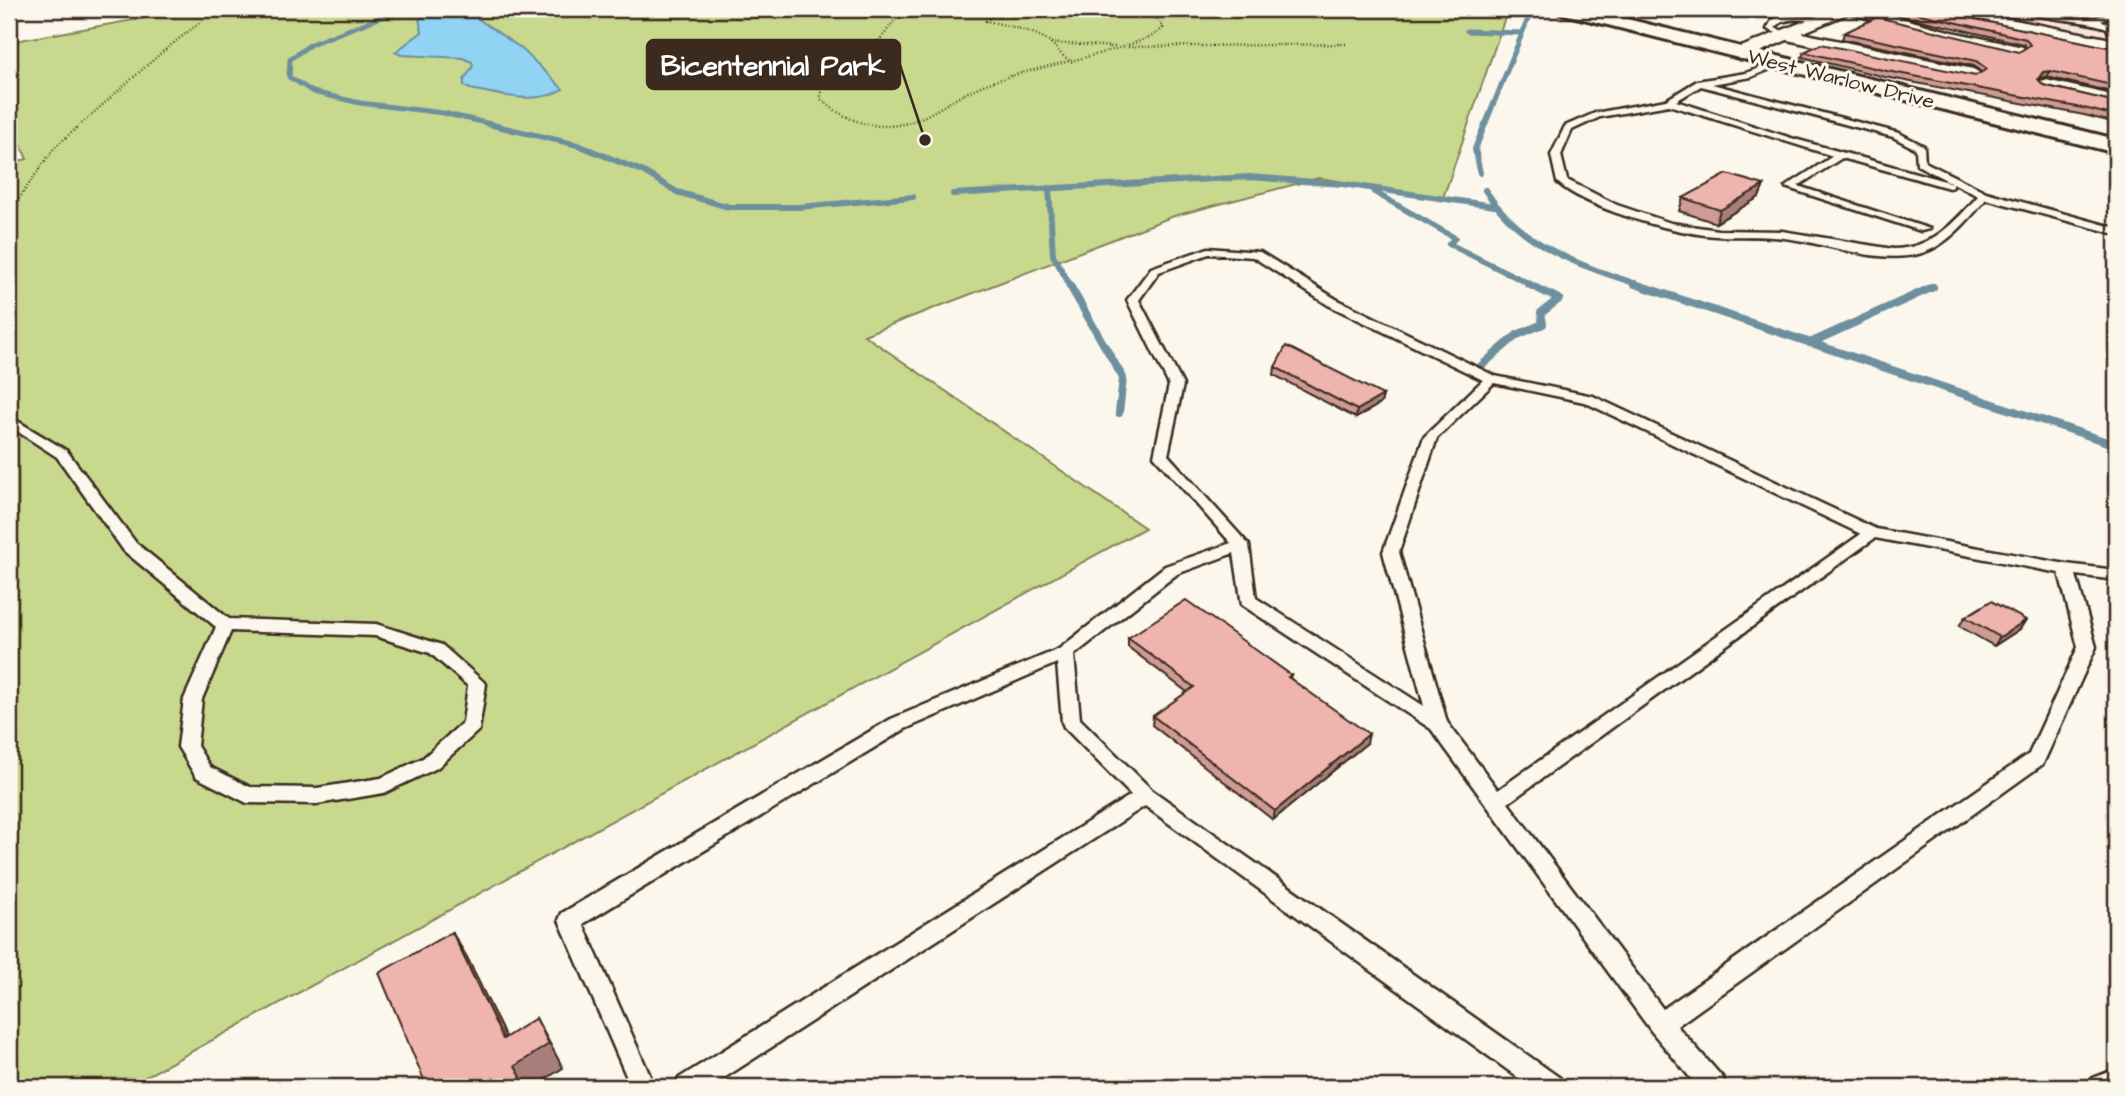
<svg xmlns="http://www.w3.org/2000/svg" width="2125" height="1096" font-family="'Architects Daughter',sans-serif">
  <rect width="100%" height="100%" fill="#fbf7ec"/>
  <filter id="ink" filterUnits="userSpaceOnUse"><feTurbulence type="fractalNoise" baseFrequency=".0143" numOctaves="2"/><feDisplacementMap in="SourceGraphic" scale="14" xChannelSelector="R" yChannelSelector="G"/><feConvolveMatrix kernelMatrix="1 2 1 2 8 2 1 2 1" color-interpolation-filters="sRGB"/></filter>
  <g filter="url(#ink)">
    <path fill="#f7e3d9" d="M1962,9H2116V39Z"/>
    <path fill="#c8d98d" stroke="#828256" stroke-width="2" d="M196,9H1508L1443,198L1319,178L1174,216L864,335L1145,528L127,1087H9V163L27,159L9,120V42Z"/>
    <path fill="#90d3f2" stroke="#6e8f9d" stroke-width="2" d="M464,9L522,49L563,89C536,106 499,94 470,89L464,86V80L473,66L472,62L463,58L401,55L395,52L422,32L419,19C433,9 448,8 464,9Z"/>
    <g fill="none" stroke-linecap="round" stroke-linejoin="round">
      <path stroke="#6e8f9d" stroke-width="5" d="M402,9L311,44L290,59L289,77L313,92L360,103L443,113L495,125
        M1467,31L1522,33
        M1485,125L1532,9"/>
      <path stroke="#6e8f9d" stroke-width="6" d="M488,124L578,145L644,172L677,192L729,207H799L913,197
        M1480,173L1475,149L1485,124
        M1049,188L1053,255L1070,285
        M1485,190C1522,247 1579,265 1640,285
        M1374,192L1455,238L1449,244L1532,285
        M953,194L1249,177L1342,184L1494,206"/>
      <path stroke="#6e8f9d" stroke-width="8" d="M1069,284L1123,378L1119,413
        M1635,284L2116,445
        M1810,343L1933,287
        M1481,366L1517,335L1543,324L1541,313L1559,299L1528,284"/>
      <g stroke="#3b2a1e" stroke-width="5">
        <path id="lane" d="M1745,9H1756L1784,16L1826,19L1822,21C1807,21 1784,15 1775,28L1789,33L1786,37L1767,29L1772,20L1777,18Z
          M2020,9C2045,8 2078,24 2101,16C2107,15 2111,10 2116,9V13L2101,21L2113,25L2116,35L2110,36L2107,28C2080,18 2046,22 2020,9Z
          M1777,61L1780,65L1751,77L1712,84L1899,133L1924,146L1925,162L1986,192L2116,228V234L1986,199C1970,218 1947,246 1922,253C1881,265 1832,245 1791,239C1766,235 1741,237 1716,236C1674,233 1589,210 1557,182L1551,155L1565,126L1595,113L1666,100L1697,81L1746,73ZM1701,86L1893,137L1916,149L1917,165L1952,183L1791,138L1676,101ZM1669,105L1833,156L1785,187L1921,231L1930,229L1798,186L1842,158L1949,188L1953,187V183L1978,196C1954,223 1931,249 1893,249L1782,231L1718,230L1671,223L1617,205L1567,180L1561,155L1572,130L1600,117Z
          M1208,248L1260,252L1336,299L1495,376L1593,396L1876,529L2066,564L2116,570V580L2076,575L2096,647L2043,764L1677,1026L1723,1078L1726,1087H1698L1652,1032L1431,729L1242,605L1234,553L1177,574L1074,655L1080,719L1152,790L1560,1078L1563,1087H1531L1145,806L710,1087H676L679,1078L1131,795L1064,727L1062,722L1057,663L905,729L583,924L655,1087H631L559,920L562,913L891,719L1059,649L1165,566L1231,543L1154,456L1169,385L1127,300L1151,268ZM1209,254L1253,257L1328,305L1483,380L1424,437L1383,552L1424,706L1256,598L1249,545L1168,455L1183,385L1139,300L1159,272ZM1494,383L1584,402L1861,534L1498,790L1447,722L1399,552L1437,438ZM1875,538L2059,573L2078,647L2029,754L1663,1009L1508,803Z
          M9,416L67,451L136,543L229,619L376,624L442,645L486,684L479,730L437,768L384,793L317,804L247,803L196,777L178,747L184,699L216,627L124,551L57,457L9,426ZM231,631L375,636L430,653L468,686L463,722L423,758L381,778L317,788L250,787L210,767L197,746L202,699Z
          M2116,1069V1087H2090L2093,1078Z"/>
      </g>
      <g stroke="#3b2a1e" stroke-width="5">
        <path id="street" d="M1834,9H1868L1952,32L2023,47L2025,50L2017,55L1944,39L1849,13L1802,33L1973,69L1982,74L1973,79L1787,40L1746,58L1740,59L1732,54L1734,50Z
          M1931,9H1959L2116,40V50L1938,14Z
          M2046,80L2116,96V106L2040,89L2037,85L2040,81Z"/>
      </g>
      <g stroke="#3b2a1e" stroke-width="6">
        <path id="secondary" d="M1557,9H1586L2116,139V153L1560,13Z"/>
      </g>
      <path stroke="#3b2a1e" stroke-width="2.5" stroke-dasharray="1 2.5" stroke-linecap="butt" d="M911,9C887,22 892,29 876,43C848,67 819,50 821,99C839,116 863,127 889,126C925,124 953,96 986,84C1031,68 1079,61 1125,46C1139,41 1153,38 1163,28L1157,19L1135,9
        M955,9L995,14L1014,9
        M995,14L986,21C1002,24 1040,32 1051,43C1060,52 1059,54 1072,62
        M1051,43L1116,47
        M1128,47L1346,44
        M9,213L54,148L161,53L217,9"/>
      <use href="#lane" fill="#fbf7ec" fill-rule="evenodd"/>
      <use href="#street" fill="#fbf7ec" fill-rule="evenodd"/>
      <use href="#secondary" fill="#fbf7ec" fill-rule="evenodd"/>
    </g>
    <path fill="#ce9b95" stroke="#3b2a1e" stroke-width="2" d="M1896,9H1927L2116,49V93L2047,77L2040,78L2038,80L2043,85L2116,102V123L2084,115L1885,77L1802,57L1804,52L1975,76L1981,72L1974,66L1842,39L1844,33L2019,52L2026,48L2024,44L1894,14Z
      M1764,185L1759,197L1716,223L1679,211L1683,198Z
      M1275,367L1383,395L1381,403L1356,418L1274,375Z
      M1965,617L2020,629L1994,646L1959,626Z
      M1128,638L1291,675L1290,678L1367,743L1273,820L1152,725L1153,716L1187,692L1128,647Z"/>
    <path fill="#a77e79" stroke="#3b2a1e" stroke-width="2" d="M2050,71L2047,77L2040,78L2034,85L2043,72Z
      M1764,185L1759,197L1716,223L1720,210Z
      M1383,395L1381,403L1356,418L1357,410Z
      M2026,620L2020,629L1994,646L2000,637Z
      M1369,734L1367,743L1273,820L1275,811Z
      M452,932L467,957L518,1063L503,1039Z
      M536,1018L563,1068L533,1087H513L515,1066Z"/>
    <path fill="#efb4ad" stroke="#3b2a1e" stroke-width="2" d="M1899,9H1927L2116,49V86L2050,71L2043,72L2038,79L2043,85L2116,102V116L2088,109L1887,71L1804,52L1821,44L1975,76L1987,69L1976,61L1844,33L1877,17L2019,52L2030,45L2026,39Z
      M1727,174L1764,185L1720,210L1683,198Z
      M1286,346L1383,395L1357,410L1275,367Z
      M1186,600L1291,675L1288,677L1369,734L1275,811L1153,716L1194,687L1128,638Z
      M1991,601L2026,620L2000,637L1965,617Z
      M452,932L503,1039L536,1018L549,1044L515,1066L523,1081L513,1087H427L379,973Z"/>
  </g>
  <g text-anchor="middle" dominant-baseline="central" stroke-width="6" stroke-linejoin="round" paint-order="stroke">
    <g font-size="21" fill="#3b2a1e" stroke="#fbf7ec">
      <text transform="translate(1841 79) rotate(14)">West Warlow Drive</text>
    </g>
  </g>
  <path fill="none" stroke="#3b2a1e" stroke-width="2.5" d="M925 140L900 65"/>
  <circle fill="#3b2a1e" stroke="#fbf7ec" stroke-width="2.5" cx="925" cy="140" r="7"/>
  <rect fill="#3b2a1e" stroke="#3b2a1e" stroke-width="2.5" x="647" y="40" width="253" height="49" rx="7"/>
  <g font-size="28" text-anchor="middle" font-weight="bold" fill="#fff">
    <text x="773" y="75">Bicentennial Park</text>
  </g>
  <rect width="2125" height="1096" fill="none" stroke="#fbf7ec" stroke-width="35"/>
  <rect x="18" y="18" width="2090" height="1061" fill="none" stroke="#3b2a1e" stroke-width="2.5" filter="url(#ink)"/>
</svg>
